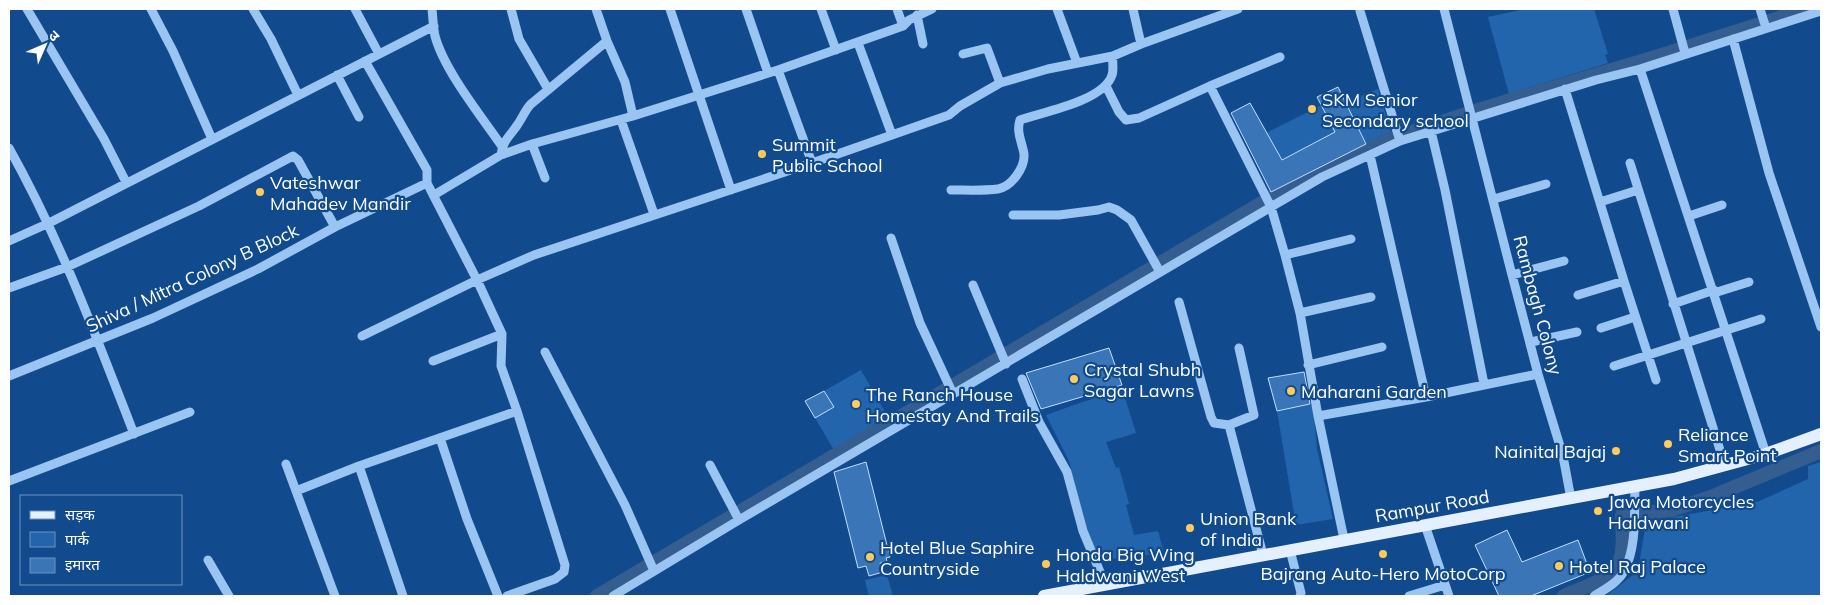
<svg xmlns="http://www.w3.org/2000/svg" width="1830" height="605" font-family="Mulish,'Noto Sans Devanagari',sans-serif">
  <rect width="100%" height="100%" fill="#114b8e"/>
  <path fill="#2365ad" d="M1525,9H1594L1608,54L1605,55L1608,63L1509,94L1488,17Z
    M1378,89L1391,133L1366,144L1346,102Z
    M1322,105L1335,132L1282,160L1266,133Z
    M861,370L888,417L834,450L815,418L834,407L824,391Z
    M1122,388L1136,433L1106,442L1116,468L1119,467L1129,504L1126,505L1134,535L1158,531L1164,553L1102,560L1086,532L1069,461L1046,415Z
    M1313,404L1317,449L1333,519L1296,525L1277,411Z
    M1821,462V596H1606L1638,571L1646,522L1757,502L1808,479V466Z
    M887,575L893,596H869L865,580Z"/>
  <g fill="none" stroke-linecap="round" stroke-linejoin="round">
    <path stroke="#335e8f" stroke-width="14" d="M597,596L1277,194L1354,155L1388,140L1478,110L1665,54L1807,9
      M1564,596C1579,589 1609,580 1618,565C1625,551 1622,530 1622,515L1672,510L1713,496L1821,451"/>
  </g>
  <path fill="#3a75b7" stroke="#c1defd" d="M1338,87L1366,144L1271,192L1231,113L1250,103L1282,160L1335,132L1317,97Z
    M1109,348L1122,385L1041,409L1026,373Z
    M1304,372L1310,404L1277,411L1268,378Z
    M824,391L834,407L815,418L805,401Z
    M866,462L890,557L886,558L887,561L880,563L883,572L869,576L866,566L858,568L834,472Z
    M1507,530L1522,562L1578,540L1590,572L1531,596H1499L1475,545Z"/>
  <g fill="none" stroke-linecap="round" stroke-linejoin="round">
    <path stroke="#9ac4f2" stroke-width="9" d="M27,9L104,139L126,182
      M151,9L173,51L212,139
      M253,9L271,39L298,95
      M355,9L379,54
      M432,9C433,18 433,27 435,36C444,70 481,116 501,145
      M511,9L519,39L548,89
      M596,9L607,41L625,82L633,116
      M670,9L731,190
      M746,9L768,73
      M821,9L836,50
      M897,9L903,26
      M1057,9L1077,63
      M1133,9L1141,44
      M1444,9L1512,275L1538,374L1563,456L1571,499
      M1673,9L1685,53
      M1760,9L1766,28
      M1360,11L1400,141
      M917,15L923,44
      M1733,39L1769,173L1821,327
      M858,43L892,135
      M963,54L987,48L1000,83
      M365,61L427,170V183
      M1640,69L1766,454
      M778,70L812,163
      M337,75L359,117
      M1106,86L1119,112L1126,120L1139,118L1210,86L1271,207L1285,255L1300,313L1318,416L1344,539
      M1210,86L1280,57
      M1565,89L1624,281L1656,380
      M621,120L654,214
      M1431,131L1445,190L1484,384
      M532,144L545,178
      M9,148C60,239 96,336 134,434
      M501,155C502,141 511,135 518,124C523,117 525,110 531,104L607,41
      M1370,155L1426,397
      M1630,163L1725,466
      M951,190C966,190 983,191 998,189C1011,187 1025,168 1024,154C1022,142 1016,132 1020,120C1043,112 1104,101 1112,75C1114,70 1112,62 1113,56
      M434,195L501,155L532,144L633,116L778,70L903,26L909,20L932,9
      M1494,199L1546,184
      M1600,202L1638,190
      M1013,215H1059L1098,210L1109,207L1117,210L1131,220L1160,272
      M1689,216L1722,205
      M891,238L920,323L953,394
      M9,241L49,223L434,26
      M1285,255L1351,239
      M1512,275L1564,261
      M973,285L1006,364
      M9,288L67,267L199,206L293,156L298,160L335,227
      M1714,293L1749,282
      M1578,295L1624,281
      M1179,302L1211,417L1214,423L1229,425L1263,555
      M1673,304L1714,290
      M1300,313L1371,297
      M1601,328L1635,317
      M362,336L477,280L534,255L812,163L949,115L960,106L1000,83L1048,69L1113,56L1141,44L1238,9
      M1531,342L1577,332
      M545,352L625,505L654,571
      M433,361L502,334
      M1308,365L1382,347
      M1614,366L1761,319
      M9,376L153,318L258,269L335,227L427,183L477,280L502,334L501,366L517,411L565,565L564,572L555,579L507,596
      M1022,379L1039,422L1067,472L1083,531L1105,584
      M1318,416L1426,397L1538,374
      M1229,425L1254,415L1239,348
      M440,438L467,519L498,596
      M286,464L335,596
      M710,465L739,520
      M9,481L190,412
      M296,491L359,466
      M1425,525L1449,596
      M1290,550L1301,593L1300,596
      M208,560L229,596
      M403,596L359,466L517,411
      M613,596L739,520L1322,177L1400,141L1596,80L1640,69L1821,11
      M1409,596L1445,585
      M1594,596C1604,590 1619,582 1624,571C1637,547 1634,514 1635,487"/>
    <path stroke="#e5f0ff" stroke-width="12" d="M1044,596L1674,479L1766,454L1821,434"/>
  </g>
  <g fill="#ffcb5b" stroke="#114b8e" stroke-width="2">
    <circle cx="1312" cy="109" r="5"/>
    <circle cx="762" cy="154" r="5"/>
    <circle cx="260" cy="192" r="5"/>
    <circle cx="1074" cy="379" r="5"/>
    <circle cx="1291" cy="391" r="5"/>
    <circle cx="856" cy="404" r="5"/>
    <circle cx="1668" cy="444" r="5"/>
    <circle cx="1616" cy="451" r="5"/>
    <circle cx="1598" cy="511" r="5"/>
    <circle cx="1190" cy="528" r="5"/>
    <circle cx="1383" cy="554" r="5"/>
    <circle cx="870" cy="557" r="5"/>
    <circle cx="1046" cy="564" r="5"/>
    <circle cx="1559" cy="566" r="5"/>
  </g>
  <g text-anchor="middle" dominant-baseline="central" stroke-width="4.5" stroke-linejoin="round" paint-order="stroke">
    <g font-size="18" fill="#fff" stroke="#114b8e" text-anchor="start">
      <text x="1322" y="99">SKM Senior<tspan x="1322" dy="21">Secondary school</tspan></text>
      <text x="772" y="144">Summit<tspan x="772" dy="21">Public School</tspan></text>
      <text x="270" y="182">Vateshwar<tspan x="270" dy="21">Mahadev Mandir</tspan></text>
      <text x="1084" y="369">Crystal Shubh<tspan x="1084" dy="21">Sagar Lawns</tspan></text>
      <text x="1301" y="391">Maharani Garden</text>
      <text x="866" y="394">The Ranch House<tspan x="866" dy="21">Homestay And Trails</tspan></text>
      <text x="1678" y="434">Reliance<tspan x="1678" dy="21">Smart Point</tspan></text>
      <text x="1606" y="451" text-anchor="end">Nainital Bajaj</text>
      <text x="1608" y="501">Jawa Motorcycles<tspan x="1608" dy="21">Haldwani</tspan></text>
      <text x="1200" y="518">Union Bank<tspan x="1200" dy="21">of India</tspan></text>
      <text x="880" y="547">Hotel Blue Saphire<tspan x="880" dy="21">Countryside</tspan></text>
      <text x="1056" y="554">Honda Big Wing<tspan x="1056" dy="21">Haldwani West</tspan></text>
      <text x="1569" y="566">Hotel Raj Palace</text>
      <text x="1383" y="573" text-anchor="middle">Bajrang Auto-Hero MotoCorp</text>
    </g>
    <g font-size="18" fill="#fff" stroke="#114b8e">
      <text transform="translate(192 278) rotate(-25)">Shiva / Mitra Colony B Block</text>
      <text transform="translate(1538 305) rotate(75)">Rambagh Colony</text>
      <text transform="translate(1432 506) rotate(-10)">Rampur Road</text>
    </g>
  </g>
  <rect width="1830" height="605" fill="none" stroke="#ffffff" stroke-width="20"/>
  <rect x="20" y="495" width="162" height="90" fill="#114b8e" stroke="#7093bb"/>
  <rect x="30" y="511" width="25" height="8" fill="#e5f0ff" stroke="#7093bb"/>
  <text x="65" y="520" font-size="15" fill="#ffffff">सड़क</text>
  <rect x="30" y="532" width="25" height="15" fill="#2365ad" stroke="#7093bb"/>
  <text x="65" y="545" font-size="15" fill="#ffffff">पार्क</text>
  <rect x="30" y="558" width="25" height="15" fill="#3a75b7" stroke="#7093bb"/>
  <text x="65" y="570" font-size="15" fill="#ffffff">इमारत</text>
  <g transform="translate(45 45) rotate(45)" stroke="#114b8e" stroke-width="4" paint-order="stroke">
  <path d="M0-4L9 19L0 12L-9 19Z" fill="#ffffff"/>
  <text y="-8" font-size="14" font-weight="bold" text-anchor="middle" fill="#ffffff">उ</text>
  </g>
</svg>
